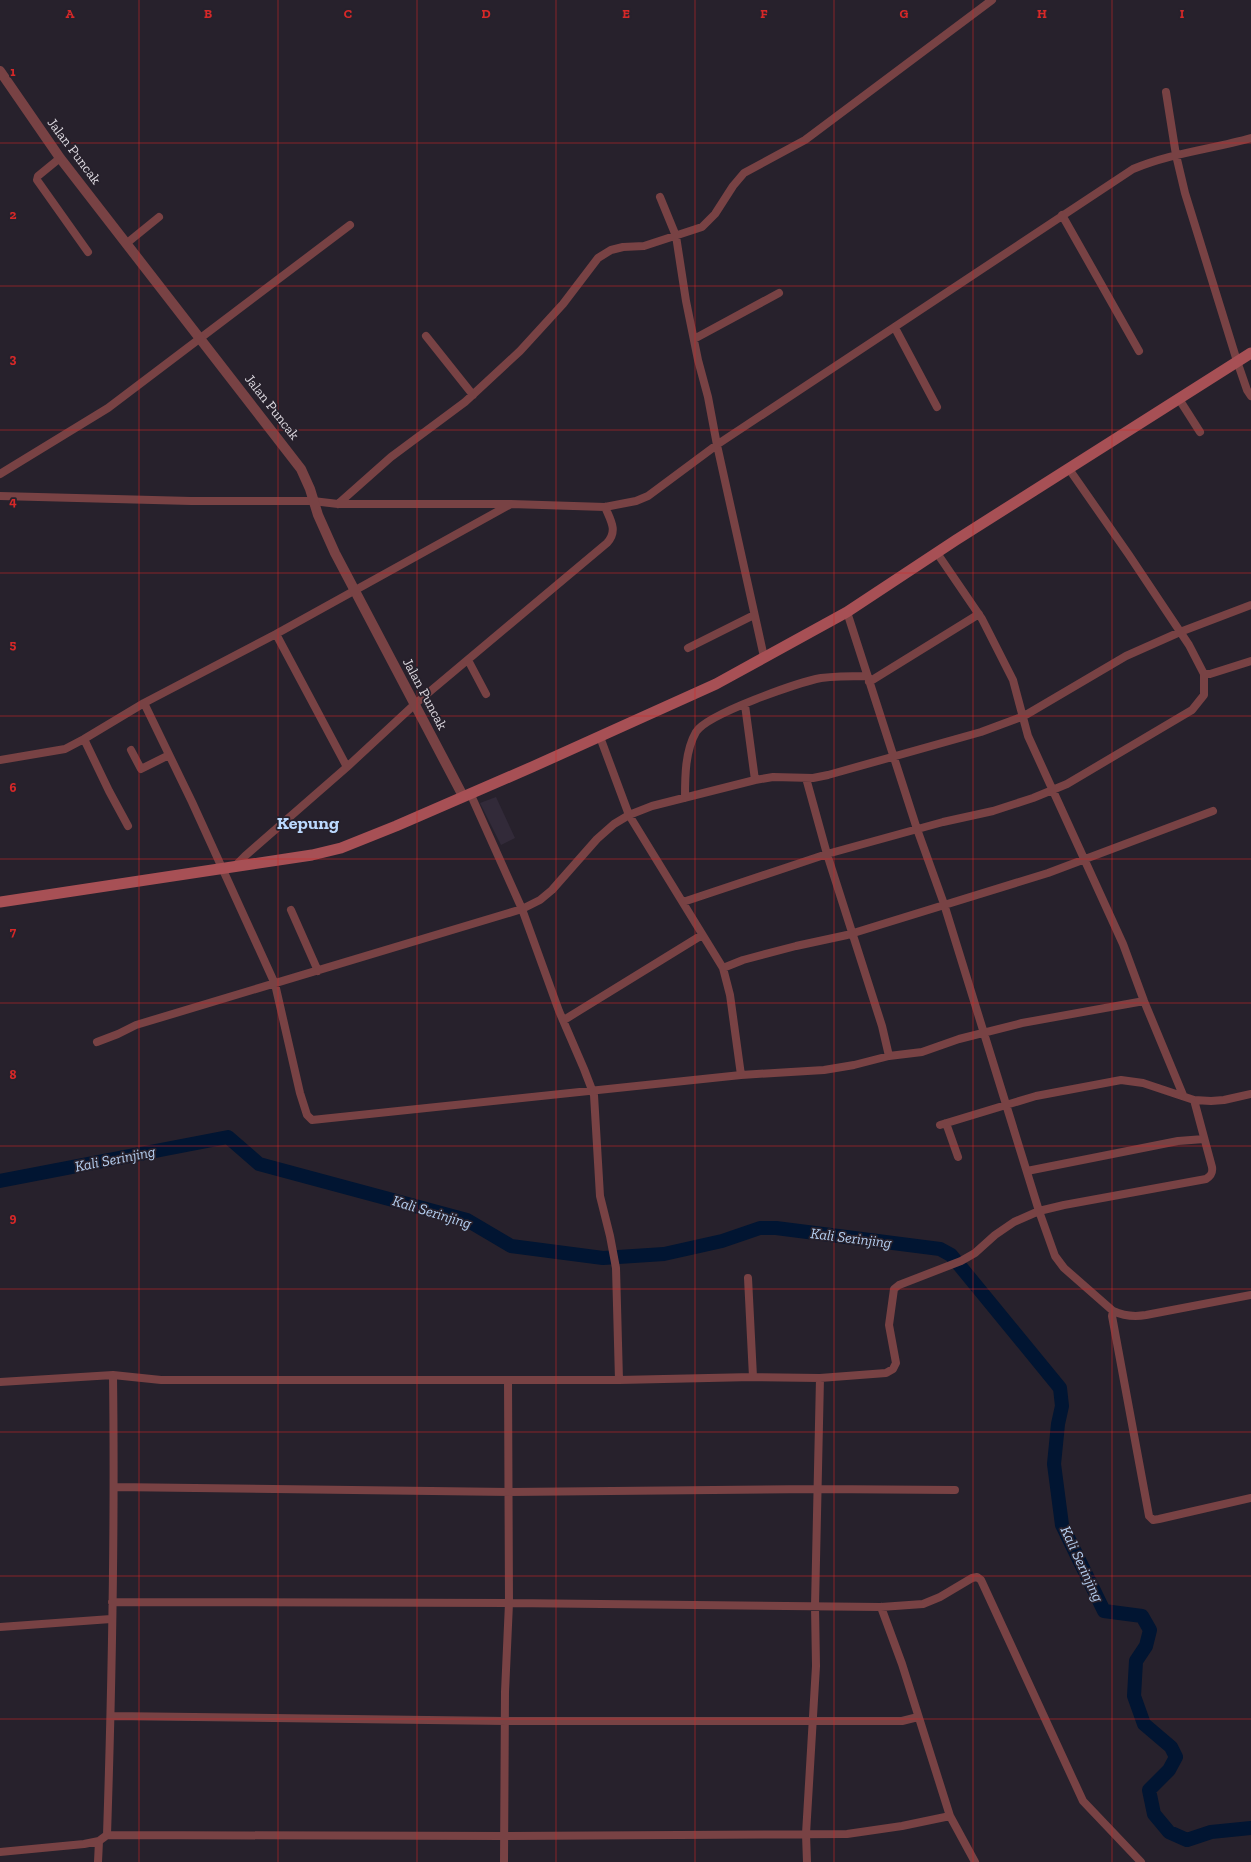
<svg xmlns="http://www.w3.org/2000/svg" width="1251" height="1862" font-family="'Zilla Slab',serif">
  <rect width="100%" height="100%" fill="#27212c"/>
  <path fill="#322a39" d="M496,797L515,838L501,845L480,803Z"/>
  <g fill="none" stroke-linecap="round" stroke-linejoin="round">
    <path stroke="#011532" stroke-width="14" d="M0,1181L228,1137L259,1164L467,1220L511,1246L603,1258L664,1254L722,1241L760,1228H776L940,1249L951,1255L1060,1388L1062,1406L1058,1424L1054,1464L1062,1525L1104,1611L1142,1616L1150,1630L1146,1646L1136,1661L1134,1696L1144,1724L1171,1747L1176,1757L1169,1770L1149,1790L1154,1814L1169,1832L1187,1840L1211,1832L1251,1828"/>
    <path stroke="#784244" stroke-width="8" d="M1166,92L1176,155L1185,193L1237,361L1247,390L1251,396
      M60,158L38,176L37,180L88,252
      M660,197L676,236L686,301L698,360L708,397L717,445L764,657
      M1062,215L1139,351
      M127,243L159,217
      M895,328L937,407
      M426,336L473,395
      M694,339L779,293
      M1179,399L1200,432
      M1069,469L1129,555L1189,645L1204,674H1210L1251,661
      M0,474L108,408L350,225
      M0,496L191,501H313L338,504H510
      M338,504L391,457L465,402L520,351L563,304L598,258L611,250L623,247L644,246L702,227L715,214L733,186L744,173L805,140L992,0
      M937,553L982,619L1013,680L1028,736L1123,944L1144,1001L1183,1095
      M847,612L917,829L944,904L1039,1211L1055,1256L1064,1268L1113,1311C1124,1316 1134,1317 1146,1315L1251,1295
      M276,634L347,767
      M688,648L754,615
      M468,660L486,694
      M869,682L979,614
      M144,703L192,802L275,984L300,1093L307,1115L312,1120L741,1075L824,1070L854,1065L889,1056L922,1052L959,1039L1022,1023L1144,1001
      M745,705L755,780
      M600,737L629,815L723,968L730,995L741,1075
      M84,739L109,791L128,826
      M131,750L141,769L169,755
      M0,760L65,749L84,739L144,703L276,634L511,504L605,507L636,501L648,496L718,444L1133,169C1171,153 1212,149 1251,138
      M806,778L827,854L882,1026L889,1056
      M470,793L522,909L559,1011L584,1069L594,1095L600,1196L610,1236L616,1268L619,1380
      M685,798C685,777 685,751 696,732C707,714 799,682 821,678C837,676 852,676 867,676
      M234,867L245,856L347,767L415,704L607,543C618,531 611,521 605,507
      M683,902L827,854L943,822L993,811L1033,798L1067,784L1192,710L1204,695V674
      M291,910L318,971
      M723,968L743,960L796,946L847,935L1048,873L1213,811
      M564,1020L702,935
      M97,1042L118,1034L136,1025L522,909L540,900L552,890L597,839L614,824L629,815L652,806L755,780L773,777L813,778L828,775L981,732L1024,716L1126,656L1180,632L1251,605
      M946,1123L958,1157
      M940,1125L1036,1096L1121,1080L1143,1083L1194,1100L1211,1101L1224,1100L1251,1094
      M1027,1171L1178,1141L1204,1139
      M748,1278L753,1377
      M1113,1311L1112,1316L1149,1516L1153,1520L1159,1519L1251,1498
      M0,1382L113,1375L161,1380H619L753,1377L820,1378L886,1373L893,1369L896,1363L889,1325L894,1289L899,1285L961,1261L975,1253L995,1235L1014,1222L1039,1211L1064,1205L1206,1179C1211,1176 1213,1173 1212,1167L1194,1100
      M114,1487L510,1492L817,1489L955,1490
      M112,1602L509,1603L881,1607L923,1604L940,1597L972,1578L977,1577L981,1580L1083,1801L1141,1862
      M881,1607L902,1664L950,1816L975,1862
      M0,1627L111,1619
      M111,1716L505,1721H902L918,1717
      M107,1835L504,1836L847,1834L902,1826L950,1816
      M0,1852L84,1844L99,1841
      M98,1862L99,1841L107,1835C112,1682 115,1528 113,1375
      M504,1862L505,1692L509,1603L508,1380
      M807,1862L806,1834L816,1666L815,1606L820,1378"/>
    <path stroke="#784244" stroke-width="10" d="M0,71L60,158L301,469L310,489L318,515L335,553L463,796"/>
    <path stroke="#a75055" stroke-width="11" d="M0,902L312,855L341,848L396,826L532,767L716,684L847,612L956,540L1251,353"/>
  </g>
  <path fill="none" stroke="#d62828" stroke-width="1" stroke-opacity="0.55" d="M139,0V1862M278,0V1862M417,0V1862M556,0V1862M695,0V1862M834,0V1862M973,0V1862M1112,0V1862M0,143H1251M0,286H1251M0,430H1251M0,573H1251M0,716H1251M0,859H1251M0,1003H1251M0,1146H1251M0,1289H1251M0,1432H1251M0,1576H1251M0,1719H1251"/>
  <g text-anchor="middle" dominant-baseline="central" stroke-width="3.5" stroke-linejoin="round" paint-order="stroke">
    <g font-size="14" fill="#dcd8df" stroke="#27212c">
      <text transform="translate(74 151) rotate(53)">Jalan Puncak</text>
      <text transform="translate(272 407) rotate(52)">Jalan Puncak</text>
      <text transform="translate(425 694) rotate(62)">Jalan Puncak</text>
    </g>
    <g font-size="15" font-style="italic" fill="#b5cff1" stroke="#27212c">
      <text transform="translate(115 1159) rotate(-11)">Kali Serinjing</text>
      <text transform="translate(432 1212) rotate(17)">Kali Serinjing</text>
      <text transform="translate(851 1238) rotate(7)">Kali Serinjing</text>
      <text transform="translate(1082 1564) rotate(65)">Kali Serinjing</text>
    </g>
    <g font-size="18" font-weight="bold" fill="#bbd9fe" stroke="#27212c">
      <text x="308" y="823">Kepung</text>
    </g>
  </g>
  <g font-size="13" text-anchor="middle" font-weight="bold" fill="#d62828" stroke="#27212c" stroke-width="3.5" stroke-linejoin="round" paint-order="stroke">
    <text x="70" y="18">A</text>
    <text x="208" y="18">B</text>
    <text x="348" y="18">C</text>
    <text x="486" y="18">D</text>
    <text x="626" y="18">E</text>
    <text x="764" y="18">F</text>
    <text x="904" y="18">G</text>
    <text x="1042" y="18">H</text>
    <text x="1182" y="18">I</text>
    <text x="13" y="76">1</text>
    <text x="13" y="219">2</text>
    <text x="13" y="363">3</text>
    <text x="13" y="506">4</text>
    <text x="13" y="649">5</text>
    <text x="13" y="792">6</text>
    <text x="13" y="936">7</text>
    <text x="13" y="1079">8</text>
    <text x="13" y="1222">9</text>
  </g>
</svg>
